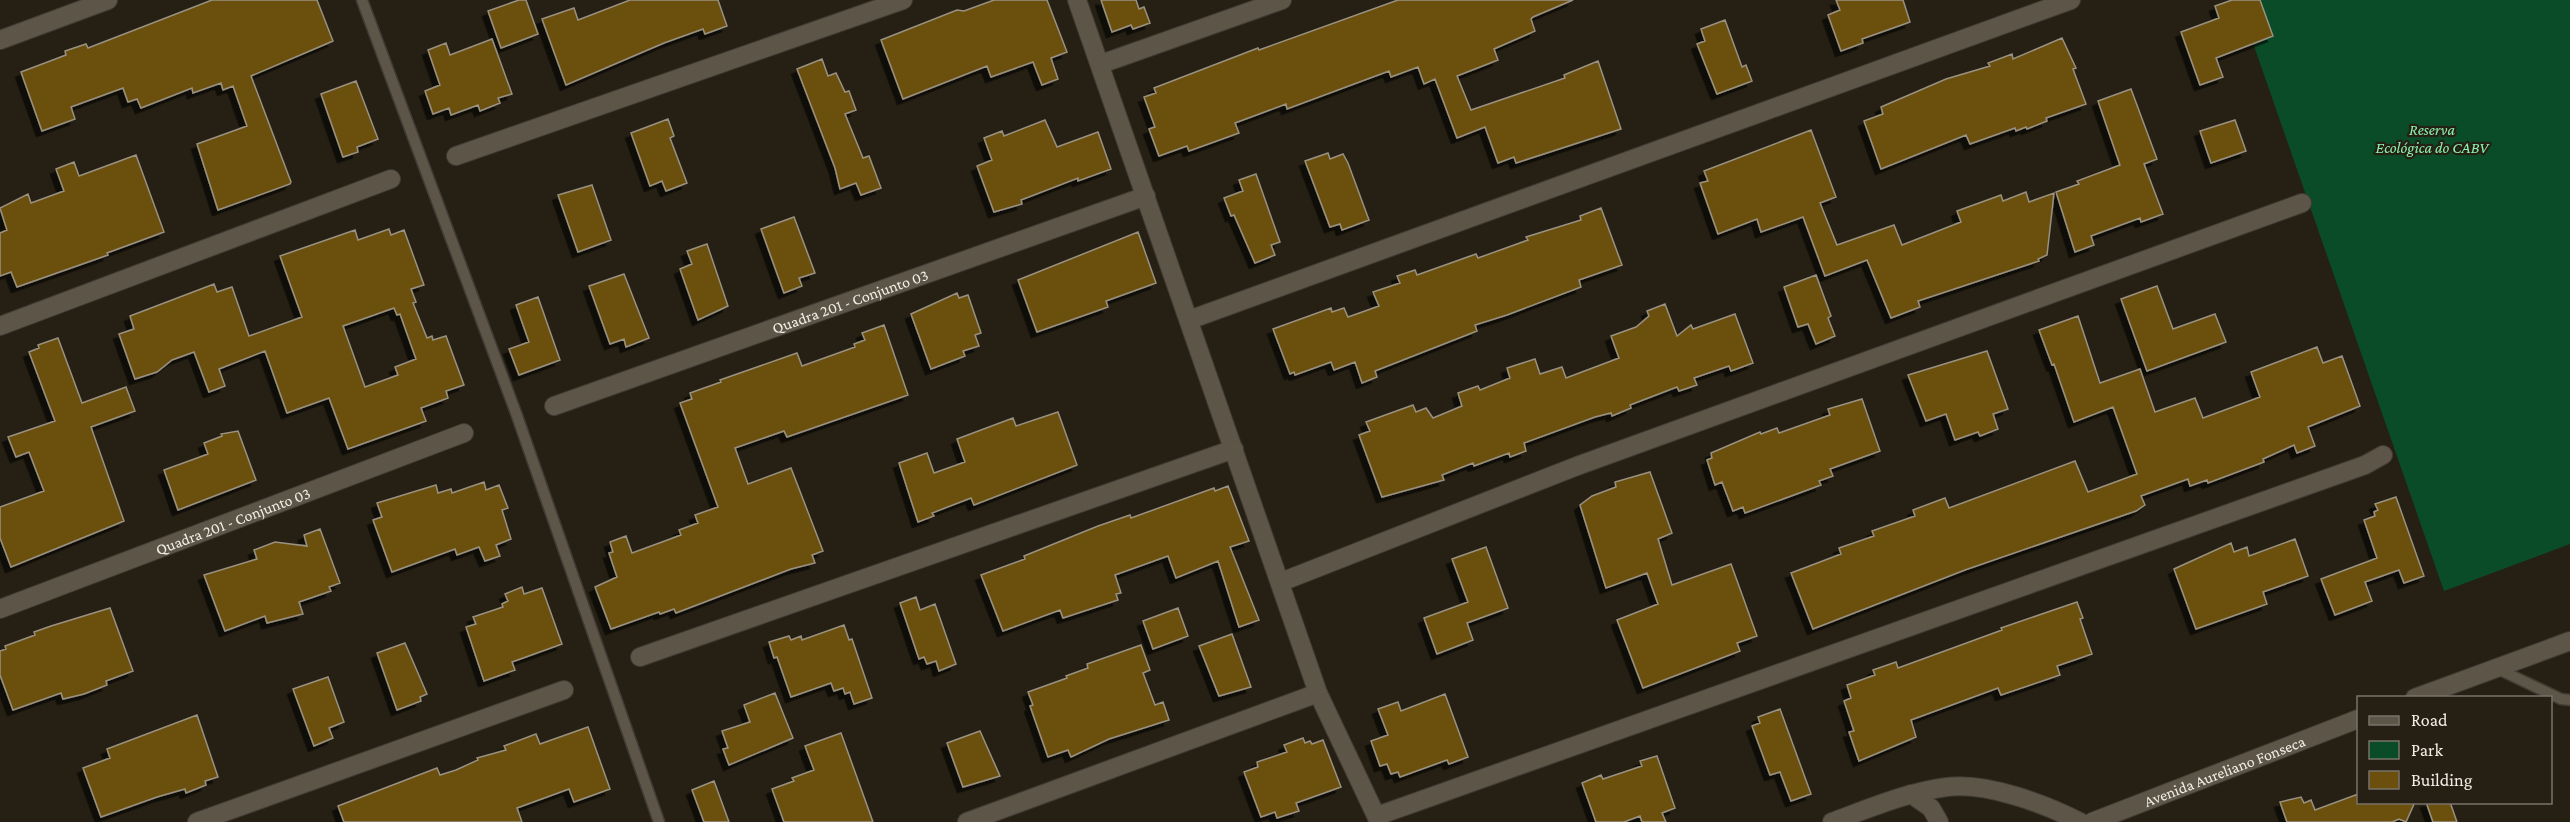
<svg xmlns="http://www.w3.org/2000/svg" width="2570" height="822" font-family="'Crimson Pro',serif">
  <defs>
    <filter id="shadow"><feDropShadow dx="-5.5" dy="5.5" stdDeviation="0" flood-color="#0009"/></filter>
  </defs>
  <rect width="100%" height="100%" fill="#262014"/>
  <path fill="#0b4c28" d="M2238,0H2570V544L2444,591Z"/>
  <path fill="#6b4f0c" stroke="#999182" stroke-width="1.5" fill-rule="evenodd" filter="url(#shadow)" d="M212,0H317L333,41L251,76L291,182L290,184L218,210L197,144L247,126L233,86L223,90L221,83L193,93L192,88L141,108L137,99L128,102L123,88L71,107L75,119L42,131L21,72L66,55L65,51L86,44L88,48Z
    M519,0H526L538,34L501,48L488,11Z
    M630,0H718L727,26L705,34L703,29L664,43L566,85L542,19L574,8L578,20Z
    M994,0H1047L1067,52L1051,58L1058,79L1042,85L1033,62L991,77L987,66L903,99L881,40L957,10L964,11Z
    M1101,0H1136L1139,9L1144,7L1150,23L1133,29L1131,25L1112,32Z
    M1398,0H1573L1533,17L1531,19L1535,31L1494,49L1498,60L1457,76L1471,110L1565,78L1564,75L1598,61L1621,129L1516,163L1514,157L1498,163L1485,127L1457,138L1435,79L1424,84L1418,67L1391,77L1389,71L1287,109L1286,104L1235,123L1239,133L1189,151L1187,146L1159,156L1149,129L1155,127L1144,97L1156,93L1154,88L1258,48L1259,50Z
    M1836,0H1903L1910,22L1862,39L1863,43L1841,51L1828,15L1840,10Z
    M2232,0H2260L2273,36L2216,58L2223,77L2200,85L2181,32L2219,18L2215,6Z
    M1725,20L1742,67L1746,65L1752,81L1717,94L1697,44L1705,41L1701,29Z
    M2062,38L2076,68L2073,69L2086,104L2046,118L2047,121L2027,129L2026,127L2016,131L2015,128L1970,144L1966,135L1881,169L1864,121L1883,114L1881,107L1946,79L1990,66L1988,63L2012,54L2013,59Z
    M492,39L512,94L498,98L500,103L480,111L478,105L451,115L449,108L433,114L425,91L440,85L428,50L446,43L450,55Z
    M822,59L828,76L836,73L845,92L849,91L856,110L845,114L863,158L869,156L881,188L861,195L856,183L840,189L835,168L797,69Z
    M356,81L378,139L357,147L358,152L343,157L321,94Z
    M2131,89L2157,159L2144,164L2163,214L2141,222L2140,218L2091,236L2094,245L2075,252L2056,192L2079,184L2077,181L2120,165L2098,101Z
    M668,119L674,136L670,138L687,183L666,191L662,181L650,186L631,133Z
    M1045,120L1057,147L1098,132L1111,169L1078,181V178L1021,200L1022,204L994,212L977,166L992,160L984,138L1002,131L1004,136Z
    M2235,120L2246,151L2211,163L2200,131Z
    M1811,130L1836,197L1820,203L1837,245L1894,225L1902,245L1961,222L1957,211L2001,195L2003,201L2026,192L2029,202L2054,193L2047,255L2038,259L2039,261L1918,301L1920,307L1891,318L1867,260L1825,276L1803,217L1761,232L1757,219L1718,234L1700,183L1708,181L1704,171Z
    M1328,153L1330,159L1343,154L1348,163L1369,220L1342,230L1340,224L1330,227L1305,161Z
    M136,155L164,232L107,253L108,255L17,287L11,272L0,276V233L7,230L0,208L28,194L31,203L64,191L56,169L74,162L79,176Z
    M1256,174L1280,242L1271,245L1275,255L1255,263L1234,215L1231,216L1224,198L1243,191L1239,180Z
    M592,185L611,240L578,252L558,195Z
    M1601,208L1622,265L1579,280L1581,287L1507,315L1475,325L1477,331L1375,371L1377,377L1362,383L1355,362L1334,370L1331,362L1295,375L1294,372L1290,374L1273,329L1331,308L1332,312L1344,308L1348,317L1379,306L1373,292L1400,283L1397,276L1415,270L1417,275L1476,254L1478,258L1528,240L1526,237L1581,220L1580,216Z
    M794,217L815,273L799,278L802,286L784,293L761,229Z
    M389,229L391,235L404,230L424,285L411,289L416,302L413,303L427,338L432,336L433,340L446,336L464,385L446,391L448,398L421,408L426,421L348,449L329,398L287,413L265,351L219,369L225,386L209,392L194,352L172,360L157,372L135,379L119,334L134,329L130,316L214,284L217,292L232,287L249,336L302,317L280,256L355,230L358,240ZM394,308L397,315L400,314L416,359L395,367L398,375L365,387L343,326Z
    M1138,232L1156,283L1106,301L1108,307L1037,332L1018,280Z
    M707,244L728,306L698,320L680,269L692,264L687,251Z
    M624,274L649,338L626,347L624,339L610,344L589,286Z
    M1816,275L1831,316L1828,318L1835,336L1816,344L1808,324L1798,327L1784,287Z
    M2157,286L2173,329L2215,314L2226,342L2147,371L2121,299Z
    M957,293L959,298L968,295L981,333L975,335L979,346L963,351L965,356L931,369L911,314Z
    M538,297L560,360L519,375L509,349L529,342L516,305Z
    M1665,304L1677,336L1691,325L1693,329L1735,314L1753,363L1731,371L1729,366L1694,378L1697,385L1679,391L1677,387L1630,405L1631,408L1612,416L1611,413L1595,417L1524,443L1526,451L1510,457L1509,453L1474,466L1473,463L1442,475L1444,480L1382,497L1359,435L1370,431L1366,422L1413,405L1416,412L1426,408L1433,418L1462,406L1458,393L1478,386L1480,390L1510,378L1507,368L1535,359L1540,374L1562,367L1566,378L1619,358L1611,336L1636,327L1649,316L1647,311Z
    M2078,316L2100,383L2140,369L2155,412L2195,398L2203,418L2260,397L2251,372L2317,347L2323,363L2342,356L2360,406L2308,427L2315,446L2297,453L2294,445L2263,459L2264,462L2208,483L2207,480L2190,486L2188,479L2141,496L2145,505L2136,511L1965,570L1813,629L1791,573L1841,554L1839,548L1874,536L1872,531L1915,516L1913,510L1945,498L1949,508L2075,461L2088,492L2137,474L2113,407L2074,422L2054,364L2052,365L2039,330Z
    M884,325L908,395L787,437L784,431L735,448L748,484L791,468L823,551L812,555L815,563L791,569L676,613L674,609L660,614L659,612L611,629L595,587L617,577L609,553L613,552L610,542L626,536L632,553L681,535L679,530L698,523L695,515L718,507L680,403L692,399L690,393L721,382L720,380L797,353L802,366L855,347L854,344L865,340L862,333Z
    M58,338L82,403L126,387L135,411L91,427L124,521L11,567L0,538V507L44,491L29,452L16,457L8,437L55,421L29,352L39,348L38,345Z
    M1987,351L2008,409L1993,414L1998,429L1980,436L1978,432L1955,440L1946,414L1926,421L1908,375Z
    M1862,399L1880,451L1830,469L1833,476L1819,481L1821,485L1745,513L1743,507L1733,511L1722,482L1715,485L1707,460L1712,458L1711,453L1760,432L1761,434L1777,428L1779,433L1830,415L1828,409Z
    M1058,412L1077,465L974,505L971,498L932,513L934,516L918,522L899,463L927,453L934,473L965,462L957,439L1013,418L1016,426Z
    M238,431L256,480L178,510L164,470L208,454L204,443L222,436L221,434Z
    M1650,472L1672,533L1658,539L1672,585L1731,564L1757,636L1737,643L1740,651L1643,688L1617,620L1658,604L1647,573L1606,588L1580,505L1592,496L1616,487L1615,482Z
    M484,482L486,490L499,485L508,508L502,510L511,539L496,545L500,556L485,561L479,547L457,555L455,549L392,572L373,520L382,517L377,503L436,485L438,493L451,489L452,493Z
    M1228,486L1249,541L1230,547L1259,620L1239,627L1218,561L1176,578L1168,556L1115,575L1121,593L1116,594L1118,600L1063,618L1060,610L1003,631L981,575L1025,559L1024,556L1098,526L1130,515L1131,518L1214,488L1215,491Z
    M2396,497L2424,576L2404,583L2399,570L2365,582L2372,601L2335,615L2321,579L2377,558L2364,520L2375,516L2374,512L2378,510L2375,504Z
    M320,529L340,583L329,587L331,591L299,602L303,614L267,623L265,616L225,631L204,575L257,559L254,550L275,542L307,546L304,535Z
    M2295,539L2308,576L2263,592L2267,604L2196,629L2174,569L2231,543L2234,552L2247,547L2249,556Z
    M1486,547L1508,608L1467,623L1473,640L1437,654L1424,618L1468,602L1452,559Z
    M522,587L524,594L542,588L562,644L512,662L515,670L484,681L466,627L476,624L473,617L503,607L502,604L508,601L505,594Z
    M916,597L920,610L935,604L956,664L939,671L936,661L927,664L924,657L919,659L900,603Z
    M2077,602L2083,618L2080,619L2092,654L2057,666L2060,675L2001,695L1998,688L1911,720L1916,737L1859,761L1849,732L1854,731L1844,701L1851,698L1847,685L1875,675L1873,670L1896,662L1898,668L2002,630L2001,628Z
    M110,608L133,671L106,681L107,685L84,694L63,699L61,693L13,710L0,675V651L6,649L5,646L35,635L34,632L51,626Z
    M1178,608L1188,636L1153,649L1143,621Z
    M844,625L849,640L852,639L872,698L854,704L850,692L845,694L843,688L834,691L831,683L791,697L777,657L774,658L769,642L789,636L791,640L801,636L802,640Z
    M1232,634L1251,687L1219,696L1199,646Z
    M405,643L427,694L420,697L421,701L397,710L377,653Z
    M1141,645L1150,670L1143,673L1155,705L1163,702L1169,720L1109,739L1071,757L1068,750L1048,757L1030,706L1033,705L1028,692L1067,678L1066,676L1088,668L1087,664Z
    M328,677L344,722L329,728L333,738L314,746L293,689Z
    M775,693L793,738L729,765L723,749L728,748L722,731L750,722L744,705Z
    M1445,694L1468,757L1449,764L1447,760L1400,777L1398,772L1391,774L1387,764L1380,766L1371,741L1388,735L1378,709L1398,702L1401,711Z
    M1780,709L1811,794L1791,801L1780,772L1770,775L1752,726L1760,723L1758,717Z
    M197,715L218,777L205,781L206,785L186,793L185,789L157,797L101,817L83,768L110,758L107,749Z
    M588,727L610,789L574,802L569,789L517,808L522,822H344L338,806L437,768L440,775L456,770L478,760L477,758L506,750L504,746L536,734L540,744Z
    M980,731L1000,776L963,787L947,743Z
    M841,733L873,822H784L772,789L794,781L792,778L814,770L805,746Z
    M1303,738L1305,743L1310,741L1312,744L1323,740L1341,787L1296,803L1299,811L1277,818L1275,812L1261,817L1244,772L1258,767L1257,762L1287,752L1284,745Z
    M1657,756L1675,808L1662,813L1666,822H1642L1640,816L1624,822H1596L1582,783L1601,775L1603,779L1642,766L1640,761Z
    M714,781L729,822H704L692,790Z
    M2358,794V802H2415L2406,822L2399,819L2392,822H2287L2280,802L2301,797L2304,803L2311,800L2315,810Z
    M2426,802H2450L2457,822H2433Z"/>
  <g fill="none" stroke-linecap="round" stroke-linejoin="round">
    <g stroke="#413b34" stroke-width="13">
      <path id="lane" d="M362,0L516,413L659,822
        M2496,668L2561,699L2570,700"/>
    </g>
    <g stroke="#413b34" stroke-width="20">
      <g id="street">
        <path d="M1077,0L1318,693L1379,822"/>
        <path d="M0,40L108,0"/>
        <path d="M1101,64L1282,0"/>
        <path d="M456,156L903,0"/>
        <path d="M1189,320L2071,0"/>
        <path d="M0,326L391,179"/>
        <path id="s1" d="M554,406L1146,196"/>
        <path d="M1281,582L1577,466L2302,203"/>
        <path id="s2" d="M0,609L464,433"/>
        <path d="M640,657L1234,449"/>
        <path d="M2415,698L2570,641"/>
        <path d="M1911,794L1931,808L1939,822"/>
        <path d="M1377,816L2365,465L2383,455"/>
        <path d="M197,822L564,690"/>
        <path d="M967,822L1318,693"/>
        <path d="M1832,822C1870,808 1907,792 1947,787C1987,782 2045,804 2080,822"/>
        <path id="s3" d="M2092,822L2358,719"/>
      </g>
    </g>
    <use href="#lane" stroke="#5d5547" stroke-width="10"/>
    <use href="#street" stroke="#5d5547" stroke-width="18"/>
  </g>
  <g text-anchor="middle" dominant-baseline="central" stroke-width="4.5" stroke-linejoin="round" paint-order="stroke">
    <g font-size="16" font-style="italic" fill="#8af2ad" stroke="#262014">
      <text x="2432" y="129">Reserva<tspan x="2432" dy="18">Ecológica do CABV</tspan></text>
    </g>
    <g font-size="16" fill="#f2eee6" stroke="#262014">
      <text stroke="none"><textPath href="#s1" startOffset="314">Quadra 201 - Conjunto 03</textPath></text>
      <text stroke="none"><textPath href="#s2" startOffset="249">Quadra 201 - Conjunto 03</textPath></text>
      <text stroke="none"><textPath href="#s3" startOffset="142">Avenida Aureliano Fonseca</textPath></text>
    </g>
  </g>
  <rect x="2357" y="696" width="195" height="108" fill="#262014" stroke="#787268" stroke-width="1.5"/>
  <rect x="2369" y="716" width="30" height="9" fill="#5d5547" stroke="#787268" stroke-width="1.5"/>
  <text x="2411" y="726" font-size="18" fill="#f2eee6">Road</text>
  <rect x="2369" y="741" width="30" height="18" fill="#0b4c28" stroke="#787268" stroke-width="1.5"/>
  <text x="2411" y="756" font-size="18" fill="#f2eee6">Park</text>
  <rect x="2369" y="771" width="30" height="18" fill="#6b4f0c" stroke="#787268" stroke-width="1.5"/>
  <text x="2411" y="786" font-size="18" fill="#f2eee6">Building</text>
</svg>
